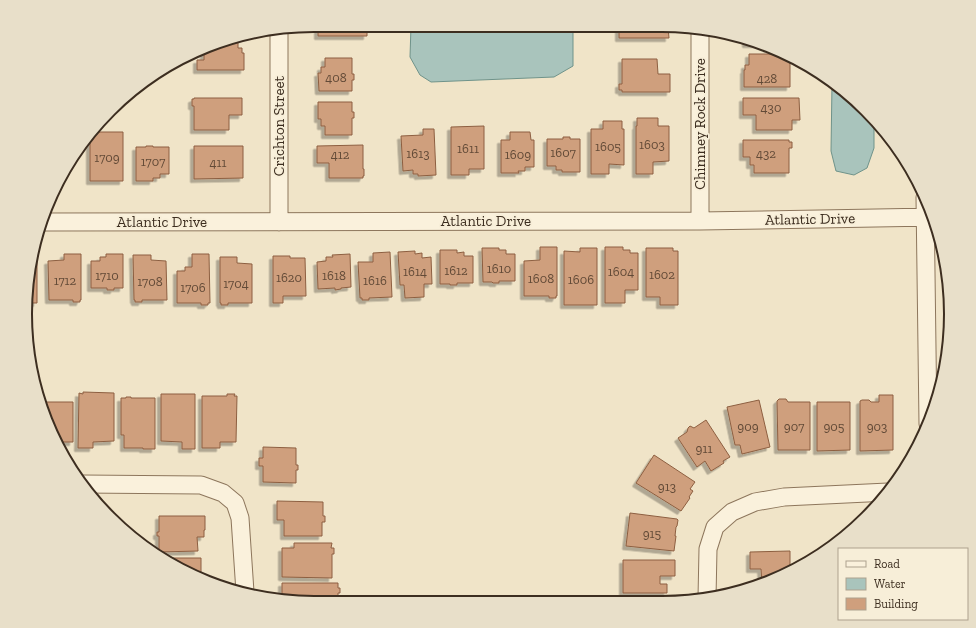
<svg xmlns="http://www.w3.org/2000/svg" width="976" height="628" font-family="'Zilla Slab',serif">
  <defs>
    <filter id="shadow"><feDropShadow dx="-3.5" dy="3.5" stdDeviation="0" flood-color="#0004"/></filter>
  </defs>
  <rect width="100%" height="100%" fill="#f0e4c8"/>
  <path fill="#a9c4bc" stroke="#6f938a" d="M411,26L573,27V66L554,77L431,82L420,75L410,57Z
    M832,84L852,97L874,120V148L867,168L854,175L836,171L831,151Z"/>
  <path fill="#cf9f7d" stroke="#8d5f41" filter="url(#shadow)" d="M318,25H367V36H318Z
    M619,27H668L669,38H619Z
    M238,38V48H242V53H244V70H197V60H204V49L221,40Z
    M746,40L761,44H746Z
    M749,54H784L790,58V87H744V70H745V65H749Z
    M325,58H352V74H354V80H352V91H319L318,73H321V67H325Z
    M622,59H657L658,74H670V92H622V90H619V84H622Z
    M194,98H242V115H229V130H194V106H192V99H194Z
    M743,98H799L800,120H792V130H756V115H743Z
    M318,102H352V112H354V118H352V135H325V126H321V119H318Z
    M637,118H658V126H669V161L653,162V174H636V126H637Z
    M603,121H622V129H624V165L609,164V174H591V129H603Z
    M484,126V169H469V175H451V127Z
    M423,129H434L436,175L418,176V174H413V170L403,171L401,136L423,135Z
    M91,132H123V181H90V133Z
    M510,132H530L531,140H534V167H525V171H518L519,173H501V140H510Z
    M563,137H570V139H580V172H562V170H556V166H547V139H563Z
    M743,140H789V142H792V148H789V173H754V165H750V157H743Z
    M363,145V169H364V176H363V178H329V163H317V146Z
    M146,146H153V147H169V174H160V178H153V181H136V147H146Z
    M194,146H243V178L194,179Z
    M540,247H557V296H556V298H549V296H524V261L540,260Z
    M605,247H623V250H630V253H638V290H625V303H605Z
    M482,248H499V250H506V254H515V281H499V283H493L492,282H483Z
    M580,248H597V305H564V251L580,252Z
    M646,248H673V251H678V305H660V297H646Z
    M440,250H457V253L464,252V256H473V283H457V285H450V284H440Z
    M415,251V254L422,253V258L431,257L432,284H424V297L405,298L404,285H400L398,252Z
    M390,252L392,297L369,298V300H362V298H360L358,262H373V253Z
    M64,254H81V300H80V302H73V300H49L48,261L64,260Z
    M106,254H123V288H114V290H107V288H91V261H100V257H106Z
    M192,254H209L210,303H208V305H201V303H177V271H185V267H192Z
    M350,254L351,287L341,288V289L335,290V288L318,289L317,262L326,261V257H333L332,255Z
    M133,255H151V260L166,261L167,300H142V302H135V300H134Z
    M273,256H290V258H305L306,296H283V303H273Z
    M33,257H37V303H26V295Z
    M220,257H237V263L252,264V303H228V305H221V303H220Z
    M83,392L114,393V441L93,442V448H78L79,393L83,394Z
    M161,394H195V449H182V442L161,441Z
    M227,394H235L234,396H237L236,442H220V448H202V396H227Z
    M879,395H893V450L860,451V401L862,400H869L871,402H879Z
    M126,397H131V398H155V449H143V448H124V435H121V398H126Z
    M779,399H786L788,402H810V450H778L777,401Z
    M759,400L770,447L742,454L740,445H735L727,407Z
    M41,402H73V442H59Z
    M817,402H850V450L817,451Z
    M706,420L730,457L723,461L724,463L711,471L705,461L697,467L678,438L687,432L688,428L690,426L694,428Z
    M263,447L296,448V465H298V470H296V483L263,482V466H259V458H263Z
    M654,455L695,482L690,489L693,491L689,497L690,498L681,511L636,483Z
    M277,501L323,502V516H325V522H322V536H284V520H277Z
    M630,513L677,519L678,520L677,526L676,527L675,536H676L674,551L626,546Z
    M159,516H205V530H204V537H197L198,551L159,552V536H157V532H159Z
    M294,543H332L331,548H334V554H332V578L282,577V548H294Z
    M790,551V573L762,583L761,569H750V552Z
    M166,558H201V578H209V582L203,581Z
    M623,560H675V576H660V584H667V593H623Z
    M282,583H338V588H340V593H338V601H289V598H282Z
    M634,601H662V602H634Z"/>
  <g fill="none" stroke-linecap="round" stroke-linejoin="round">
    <g stroke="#8d765c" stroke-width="19">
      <path id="street" d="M925,197L928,424
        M700,221V28
        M40,222L700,221L933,217
        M279,222V31
        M82,484L201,485L223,493L235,503L240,518L245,592
        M707,598L708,549L715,527L732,512L755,502L784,497L888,492"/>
    </g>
    <use href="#street" stroke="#faf1dc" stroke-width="17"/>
  </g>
  <g text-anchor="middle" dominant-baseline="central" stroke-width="3.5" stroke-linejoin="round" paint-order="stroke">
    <g font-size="13" fill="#624a37">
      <text x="336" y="77">408</text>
      <text x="767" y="78">428</text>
      <text x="771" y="107">430</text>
      <text x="652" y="144">1603</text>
      <text x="608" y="146">1605</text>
      <text x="468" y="148">1611</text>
      <text x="563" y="152">1607</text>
      <text x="418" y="153">1613</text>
      <text x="766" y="153">432</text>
      <text x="340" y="154">412</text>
      <text x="518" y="154">1609</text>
      <text x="107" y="157">1709</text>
      <text x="153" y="161">1707</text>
      <text x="218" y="162">411</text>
      <text x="499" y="268">1610</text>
      <text x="456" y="270">1612</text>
      <text x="415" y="271">1614</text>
      <text x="621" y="271">1604</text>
      <text x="662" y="274">1602</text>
      <text x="107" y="275">1710</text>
      <text x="334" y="275">1618</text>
      <text x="289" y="277">1620</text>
      <text x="541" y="278">1608</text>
      <text x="581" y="279">1606</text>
      <text x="65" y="280">1712</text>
      <text x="375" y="280">1616</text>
      <text x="150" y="281">1708</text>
      <text x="236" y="283">1704</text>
      <text x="193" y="287">1706</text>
      <text x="748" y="426">909</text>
      <text x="794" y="426">907</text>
      <text x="834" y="426">905</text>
      <text x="877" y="426">903</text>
      <text x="704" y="448">911</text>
      <text x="667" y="486">913</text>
      <text x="652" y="533">915</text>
    </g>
    <g font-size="15" fill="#3d2e20" stroke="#f7eed8">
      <text transform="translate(700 124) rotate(-90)">Chimney Rock Drive</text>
      <text transform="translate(279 126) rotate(-90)">Crichton Street</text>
      <text transform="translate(810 219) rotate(-1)">Atlantic Drive</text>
      <text x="486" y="221">Atlantic Drive</text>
      <text x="162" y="222">Atlantic Drive</text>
    </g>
  </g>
  <path d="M0 0H976V628H0ZM314 32H662A282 282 0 0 1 944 314V314A282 282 0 0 1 662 596H314A282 282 0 0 1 32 314V314A282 282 0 0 1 314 32Z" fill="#e8dfc9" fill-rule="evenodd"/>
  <path fill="none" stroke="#3d2e20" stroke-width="2" d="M314 32H662A282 282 0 0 1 944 314V314A282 282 0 0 1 662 596H314A282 282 0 0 1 32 314V314A282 282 0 0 1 314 32Z"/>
  <rect x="838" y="548" width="130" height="72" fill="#f7eed8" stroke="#ada18e"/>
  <rect x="846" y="561" width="20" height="6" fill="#faf1dc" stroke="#ada18e"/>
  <text x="874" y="568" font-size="12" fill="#3d2e20">Road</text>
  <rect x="846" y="578" width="20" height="12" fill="#a9c4bc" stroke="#ada18e"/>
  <text x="874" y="588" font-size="12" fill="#3d2e20">Water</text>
  <rect x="846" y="598" width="20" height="12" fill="#cf9f7d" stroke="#ada18e"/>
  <text x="874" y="608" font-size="12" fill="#3d2e20">Building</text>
</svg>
